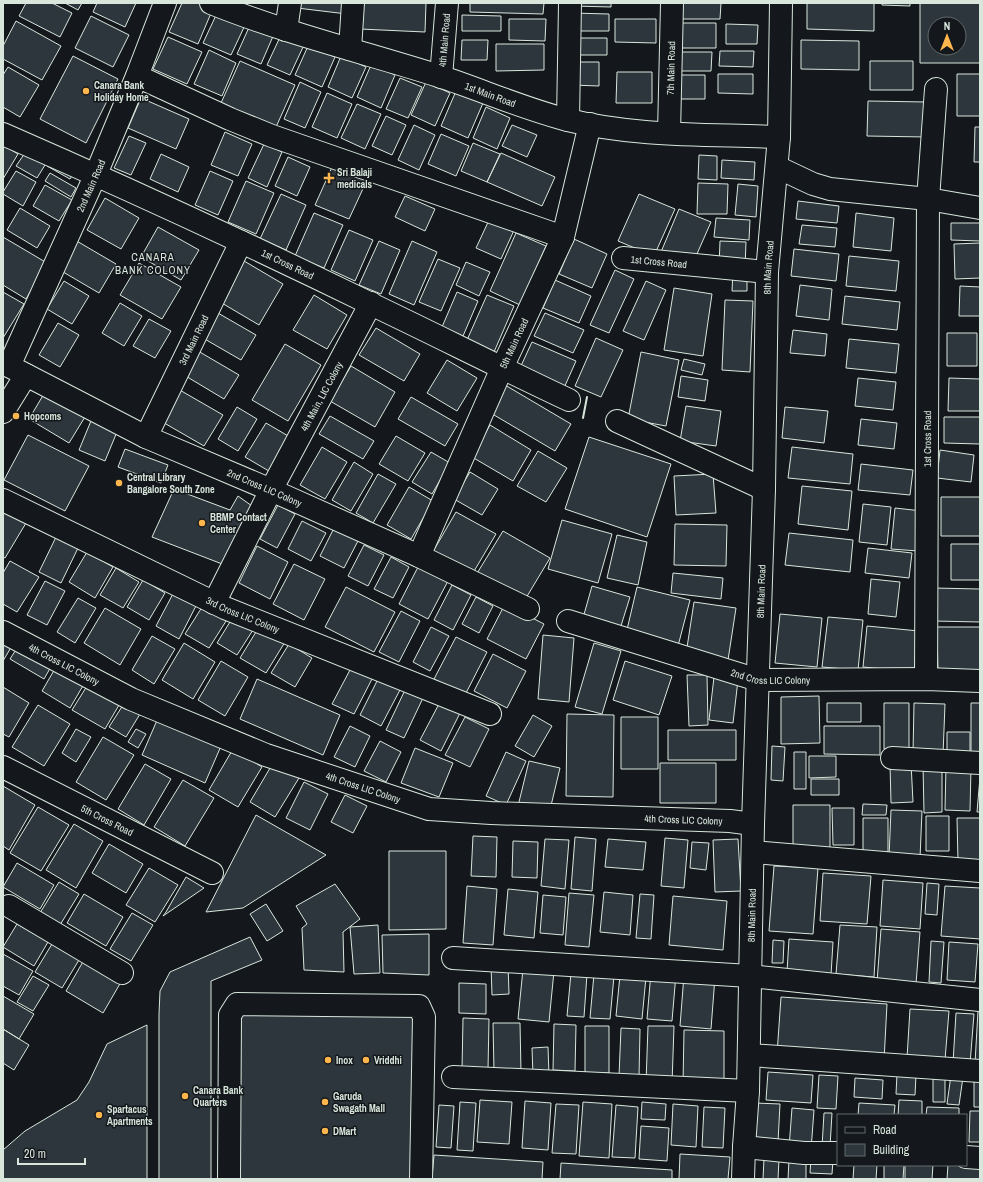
<svg xmlns="http://www.w3.org/2000/svg" width="983" height="1182" font-family="'Archivo Narrow',sans-serif">
  <rect width="100%" height="100%" fill="#14181c"/>
  <path fill="#2c363c" stroke="#d8e6dc" fill-rule="evenodd" d="M26,3H52L72,13L60,37L19,16Z
    M65,3H82L78,10Z
    M97,3H136L125,27L93,12Z
    M182,3H207L214,6L198,44L169,32Z
    M298,3H349L347,14L297,8Z
    M361,3H426L425,32L360,29Z
    M470,3H544L543,14L470,12Z
    M573,3H611V7L573,6Z
    M675,3H721L720,19H675Z
    M807,3H874V31L807,29Z
    M882,3H910V6L882,5Z
    M920,3H980V63H920ZM935,24H959V48H935Z
    M218,11L246,23L231,55L203,43Z
    M572,13L609,14V31H572Z
    M462,15L501,16V31H462Z
    M91,16L129,35L113,67L75,48Z
    M509,19H546L545,41L509,40Z
    M615,19H656V43L615,42Z
    M16,21L61,46L42,80L3,59V46Z
    M251,23L274,34L261,64L237,54Z
    M681,23H716V48H681Z
    M726,24L758,25L757,44H726Z
    M281,35L304,45L290,75L267,65Z
    M168,37L202,52L187,84L153,69Z
    M571,38H607V55H571Z
    M462,40H488L487,60H461Z
    M801,40L859,41V70L801,69Z
    M496,44H544V70L496,71Z
    M308,46L335,57L322,87L295,75Z
    M209,50L236,63L222,96L194,84Z
    M720,51H754L753,67L719,66Z
    M673,52H712L711,71H673Z
    M73,56L118,79L86,143L40,119Z
    M341,56L366,67L352,98L328,87Z
    M240,61L295,85L276,127L221,103Z
    M870,61H913V90H870Z
    M571,62H599V86L571,85Z
    M371,65L395,75L381,108L357,97Z
    M8,67L39,85L20,117L3,107V75Z
    M617,72H652V103H616Z
    M718,74H753V94L718,93Z
    M957,74H980V116H957Z
    M673,75H705V99H673Z
    M400,78L422,87L408,118L386,109Z
    M300,82L321,92L305,128L284,119Z
    M426,82L450,93L435,126L411,115Z
    M456,91L483,103L468,138L441,126Z
    M327,93L352,104L337,138L312,127Z
    M141,98L189,119L176,149L128,128Z
    M868,101L926,102V137L867,136Z
    M357,104L381,114L365,149L341,138Z
    M486,107L510,118L497,149L473,138Z
    M386,116L406,125L392,155L372,146Z
    M414,125L435,135L419,170L398,160Z
    M512,125L537,135L527,157L502,146Z
    M975,127H980V162H974Z
    M225,132L252,144L238,176L211,165Z
    M441,134L469,146L456,176L428,164Z
    M129,136L146,143L131,175L114,168Z
    M473,143L500,154L487,182L461,171Z
    M264,144L282,152L267,187L248,178Z
    M3,145L18,154L3,179Z
    M25,153L45,165L37,178L16,166Z
    M501,153L555,177L542,206L487,182Z
    M161,154L189,167L178,192L150,179Z
    M699,155L717,156V180L698,179Z
    M288,157L310,167L297,196L275,186Z
    M50,160L73,174L70,179L47,166Z
    M722,160L755,162L754,180L721,178Z
    M333,165L367,180L349,219L315,205Z
    M16,171L36,182L23,206L3,194V192Z
    M210,171L233,181L218,215L195,205Z
    M50,173L76,188L71,197L45,181Z
    M246,181L274,193L256,234L228,222Z
    M698,183L728,184L727,214H697Z
    M738,184L758,186L756,217L735,215Z
    M45,185L72,200L59,221L33,206Z
    M281,194L306,205L286,250L260,239Z
    M639,194L675,209L654,256L618,241Z
    M405,196L435,209L425,231L395,217Z
    M105,198L139,218L121,249L87,230Z
    M798,201L839,206L837,223L796,219Z
    M20,208L50,226L37,248L7,230Z
    M679,209L711,222L693,263L661,252Z
    M314,213L343,225L324,268L295,256Z
    M856,213L894,218L891,251L853,247Z
    M490,218L515,228L501,259L476,248Z
    M716,218L750,220L749,240L714,237Z
    M951,223H980V241L951,240Z
    M802,225L837,228L835,247L799,244Z
    M158,227L199,250L181,280L141,257Z
    M349,230L373,240L355,281L331,270Z
    M516,233L546,246L520,305L490,291Z
    M3,237L47,263L26,299L3,285Z
    M574,239L607,254L592,288L559,274Z
    M75,240L116,264L99,293L58,269Z
    M379,241L400,250L381,294L359,285Z
    M412,241L437,252L414,305L389,294Z
    M720,241L746,242L745,268L719,267Z
    M980,243V278L955,279L954,244Z
    M794,249L839,254L836,281L791,276Z
    M849,256L899,261L896,291L846,286Z
    M239,258L283,284L259,325L215,299Z
    M438,259L460,268L441,311L419,302Z
    M466,262L490,272L479,296L456,285Z
    M139,263L181,287L162,319L120,295Z
    M615,270L634,279L609,333L590,325Z
    M733,270L747,271V291H732Z
    M555,280L591,296L579,323L543,308Z
    M64,281L89,296L72,324L47,309Z
    M646,281L666,290L644,340L623,331Z
    M800,285L832,289L829,320L796,316Z
    M960,286L980,287V316H959Z
    M674,288L712,294L703,356L664,350Z
    M3,292L24,304L3,338Z
    M457,292L478,301L463,336L442,327Z
    M314,295L347,315L327,349L293,330Z
    M487,295L514,306L494,352L467,340Z
    M845,296L900,302L897,330L842,324Z
    M725,300L753,301L750,372L722,370Z
    M120,303L142,316L124,346L102,333Z
    M211,309L256,335L241,360L196,334Z
    M545,313L584,330L573,353L534,336Z
    M149,319L171,331L155,358L133,346Z
    M58,323L79,335L60,367L39,355Z
    M376,328L420,354L404,381L359,355Z
    M793,330L827,334L825,356L790,353Z
    M947,333H977V366H947Z
    M596,338L623,350L601,397L575,386Z
    M849,339L899,344L896,373L846,368Z
    M532,342L576,361L564,388L520,368Z
    M285,344L321,365L288,421L252,400Z
    M198,351L239,375L224,399L184,375Z
    M641,352L679,360L666,426L628,419Z
    M684,359L705,364L702,375L681,370Z
    M447,360L477,378L457,411L427,393Z
    M351,366L395,392L375,427L330,401Z
    M681,376L708,380L705,401L678,397Z
    M858,378L896,382L893,410L855,406Z
    M949,378L980,379V411H948Z
    M505,385L571,424L555,451L489,412Z
    M48,387L88,412L69,443L29,419Z
    M178,389L223,415L204,446L159,420Z
    M411,397L458,424L445,446L398,419Z
    M686,406L721,411L716,446L680,441Z
    M237,407L257,419L238,451L218,439Z
    M785,407L828,411L824,443L782,438Z
    M93,416L119,427L105,461L79,450Z
    M330,416L374,441L363,459L319,434Z
    M944,417H980V444L944,443Z
    M861,419L897,423L894,449L858,445Z
    M266,423L295,440L274,474L245,457Z
    M490,425L531,450L513,481L472,457Z
    M28,435L89,466L65,511L4,480Z
    M396,436L425,453L408,481L379,464Z
    M589,437L671,464L647,537L565,509Z
    M322,447L347,462L325,499L300,485Z
    M792,447L853,454L850,484L788,478Z
    M125,449L168,465L161,483L118,467Z
    M940,450L974,455L971,482L937,478Z
    M538,451L567,468L546,502L517,486Z
    M431,452L450,463L432,494L412,482Z
    M354,462L373,474L351,511L332,500Z
    M861,464L913,470L910,495L858,490Z
    M470,472L498,489L482,515L454,499Z
    M378,474L396,484L373,523L356,513Z
    M713,474L716,513L676,515L674,476Z
    M802,486L852,491L848,530L798,524Z
    M409,487L433,501L411,539L387,525Z
    M174,489L230,510L238,496L252,506L230,567L152,537Z
    M941,497H980V536H941Z
    M863,504L891,507L887,545L859,542Z
    M278,505L295,514L277,548L260,539Z
    M895,508L922,511L918,551L891,549Z
    M3,509L26,523L5,558L3,557Z
    M456,512L496,534L470,578L431,555Z
    M562,520L612,534L598,583L548,569Z
    M302,521L326,533L311,561L288,549Z
    M675,524L727,525L726,566L674,565Z
    M335,526L359,539L344,568L320,556Z
    M503,531L550,558L523,603L476,575Z
    M789,533L853,540L850,572L785,565Z
    M57,535L79,546L61,583L39,572Z
    M617,535L647,542L638,585L607,578Z
    M951,544H980V580H951Z
    M364,545L384,555L368,586L348,576Z
    M257,546L288,562L270,599L239,583Z
    M868,548L912,553L909,578L865,573Z
    M87,552L113,567L95,598L69,582Z
    M391,557L409,567L393,598L374,589Z
    M10,561L39,577L17,612L3,604V573Z
    M294,564L325,579L304,620L273,604Z
    M418,567L448,581L428,619L399,604Z
    M116,568L139,582L123,608L100,595Z
    M673,573L723,578L721,599L671,593Z
    M871,579L900,582L896,617L868,614Z
    M143,580L165,593L149,620L127,607Z
    M45,581L65,591L47,625L27,615Z
    M452,585L471,595L453,630L434,620Z
    M592,586L630,597L620,629L583,618Z
    M346,587L395,612L374,652L325,627Z
    M637,587L690,600L678,646L626,634Z
    M176,588L199,600L179,639L156,626Z
    M933,588L980,589V622L933,621Z
    M476,597L493,606L479,633L462,624Z
    M78,598L96,608L75,643L57,632Z
    M694,602L736,608L728,660L686,654Z
    M204,604L228,618L209,648L185,634Z
    M505,604L544,624L526,659L487,639Z
    M105,608L141,629L120,665L84,643Z
    M401,611L420,621L399,662L379,652Z
    M780,614L822,618L817,667L775,663Z
    M233,617L253,630L237,655L217,643Z
    M828,617L863,620L858,670L822,667Z
    M867,626L919,631L914,672L863,667Z
    M259,627L285,642L266,673L240,658Z
    M431,627L449,636L430,671L413,662Z
    M937,627H980V671L938,672Z
    M543,635L574,638L569,702L538,699Z
    M152,636L175,649L154,684L132,670Z
    M456,637L487,652L465,695L434,679Z
    M3,638L13,644L3,661Z
    M184,643L215,662L193,699L162,680Z
    M594,643L621,651L602,714L575,707Z
    M289,644L312,658L295,687L271,673Z
    M19,645L52,665L44,679L10,659Z
    M493,654L526,671L507,708L474,691Z
    M221,661L248,677L225,716L198,700Z
    M625,661L672,676L659,715L613,700Z
    M56,667L84,684L70,708L42,691Z
    M351,668L372,679L354,714L332,704Z
    M687,675H707L708,725L689,726Z
    M379,677L401,688L381,726L360,715Z
    M714,677L738,680L733,723L709,720Z
    M257,679L340,715L323,755L240,719Z
    M87,686L119,705L105,729L72,710Z
    M3,687L29,703L9,737L3,734Z
    M405,690L423,698L404,738L386,730Z
    M819,696L820,743L781,744V697Z
    M440,702L460,713L441,751L420,740Z
    M827,703H861V722H827Z
    M884,703H909V749H884Z
    M914,703L945,704L943,755L913,754Z
    M971,703H980V756L971,755Z
    M38,705L70,724L44,766L12,747Z
    M123,705L140,714L126,737L109,727Z
    M567,714L614,715L613,797L566,796Z
    M533,715L552,726L534,757L515,746Z
    M465,717L489,729L470,767L445,755Z
    M621,717H658V769H621Z
    M158,718L221,746L205,783L142,755Z
    M350,726L370,736L355,767L334,757Z
    M824,726H880V755L824,754Z
    M76,729L91,737L76,762L62,753Z
    M136,729L146,734L138,748L128,742Z
    M668,730H736V760H668Z
    M947,732H970V755H947Z
    M103,737L134,755L106,800L76,782Z
    M380,741L401,752L386,782L364,771Z
    M772,746L785,747L783,781L771,780Z
    M415,748L453,763L439,797L401,783Z
    M233,749L262,767L238,807L209,790Z
    M506,752L526,761L506,805L486,796Z
    M794,752H806V789H794Z
    M809,756H836V777L809,778Z
    M529,761L560,768L549,814L518,806Z
    M273,763L299,778L275,817L250,802Z
    M660,763H716V803H660Z
    M911,763L913,802L891,803L890,764Z
    M145,764L171,779L144,825L118,809Z
    M923,765H942V812L924,813Z
    M946,766L971,767L970,811L945,810Z
    M980,777V812H977Z
    M811,779H839V795H811Z
    M183,780L214,798L185,846L154,827Z
    M304,782L328,794L310,830L286,818Z
    M3,786L35,805L9,850L3,846Z
    M345,795L367,806L353,833L331,822Z
    M863,804L887,805L886,815H862Z
    M793,805H830V849H793Z
    M38,807L69,825L41,871L10,853Z
    M832,808H854V845H833Z
    M891,810L922,811L920,858L889,857Z
    M256,815L326,855L243,908L206,912Z
    M926,816H949V851H926Z
    M863,818H888V852H863Z
    M957,818H980V861L958,862Z
    M74,824L103,841L76,888L46,870Z
    M473,836L497,837L496,877L471,876Z
    M575,837L596,839L592,891L571,889Z
    M665,838L688,840L684,888L661,886Z
    M545,839L569,840L565,889L541,886Z
    M608,839L646,842L643,870L605,867Z
    M738,839L741,891L715,892L713,840Z
    M513,841L538,842L537,878L512,877Z
    M692,842L709,843L706,870L690,868Z
    M109,844L143,864L126,893L92,873Z
    M389,851H446V929L389,930Z
    M17,863L54,885L40,909L3,887Z
    M774,866L818,868L813,934L769,931Z
    M149,868L178,885L155,922L126,905Z
    M823,873L871,876L867,924L820,921Z
    M186,877L204,888L163,916L166,912Z
    M883,880L923,883L920,929L880,926Z
    M59,882L79,894L60,925L40,913Z
    M927,883L939,884L937,915L925,914Z
    M335,884L360,919L343,932L344,972L304,970L302,928L307,924L296,906Z
    M467,886L497,889L493,945L463,943Z
    M945,886L980,888V939L941,936Z
    M508,889L538,892L534,938L504,935Z
    M604,892L633,895L630,935L600,932Z
    M569,893L594,895L589,947L565,945Z
    M84,894L123,917L106,946L67,923Z
    M640,894L654,895L651,939L636,938Z
    M543,895L566,897L563,935L540,933Z
    M673,896L727,901L723,950L669,945Z
    M266,904L283,931L267,941L250,914Z
    M132,913L153,925L131,961L110,949Z
    M17,924L48,942L34,966L3,947Z
    M378,925L380,973L354,974L350,927Z
    M840,925L877,927L874,977L836,974Z
    M881,929L920,932L916,984L877,982Z
    M429,934V975L383,973L382,935Z
    M250,937L262,960L211,981V1179H159V1014L160,991L170,972Z
    M55,939L82,955L62,988L35,972Z
    M789,939L833,942L831,975L787,972Z
    M773,940L784,941L783,963H772Z
    M931,941L944,942L941,983L929,982Z
    M949,942L978,944L975,982L947,980Z
    M3,954L33,971L19,995L3,986Z
    M84,960L121,982L103,1013L66,991Z
    M508,964L509,994L492,995L491,965Z
    M523,969L554,971L549,1022L518,1019Z
    M651,972L676,974L672,1021L647,1019Z
    M571,973L587,974L584,1017L567,1016Z
    M594,974L614,976L610,1019L590,1018Z
    M620,975L646,977L642,1019L616,1016Z
    M684,975L715,977L711,1029L680,1026Z
    M33,976L49,985L33,1011L17,1002Z
    M459,983L486,984V1014L459,1013Z
    M3,996L34,1014L19,1039L3,1029Z
    M781,997L887,1004L884,1061L777,1054Z
    M240,1008L419,1013L414,1179H235Z
    M910,1009L949,1011L945,1060L907,1058Z
    M978,1011H980V1063H975Z
    M956,1013L974,1014L970,1064L953,1063Z
    M463,1018L489,1019L488,1070H462Z
    M493,1023H520L521,1072H494Z
    M554,1024L576,1025L575,1071L553,1070Z
    M147,1025V1179H3V1150L25,1131L77,1100L89,1082L107,1044Z
    M585,1026H609V1073H585Z
    M648,1026H674L672,1084L646,1083Z
    M621,1028L640,1029L639,1077L619,1076Z
    M3,1029L29,1045L14,1070L3,1063Z
    M684,1030L724,1031V1085L683,1084Z
    M548,1047L549,1075L533,1076L532,1048Z
    M768,1072L813,1075L811,1103L766,1100Z
    M897,1074L916,1075L915,1095L896,1094Z
    M819,1075L838,1076L836,1109L817,1108Z
    M951,1075L963,1077L959,1105L947,1104Z
    M933,1077H945V1102H933Z
    M855,1078L883,1080L882,1099L854,1097Z
    M974,1079H980V1107H974Z
    M480,1100L512,1102L509,1144L477,1142Z
    M899,1100L922,1101V1115H898Z
    M525,1101L551,1103L548,1150L522,1148Z
    M460,1102L476,1103L473,1151L457,1150Z
    M583,1102L612,1104L609,1158L579,1156Z
    M642,1102L666,1104L665,1120L641,1119Z
    M755,1103L780,1104L778,1142L753,1140Z
    M859,1103L895,1105L894,1115H858Z
    M556,1104L579,1105L576,1154L552,1153Z
    M673,1104L698,1106L696,1147L671,1145Z
    M439,1105L454,1106L451,1148L436,1147Z
    M616,1105L638,1107L635,1158L612,1157Z
    M704,1107L725,1108L723,1148L702,1147Z
    M927,1107L959,1108V1115H926Z
    M792,1108L814,1110L811,1150L789,1148Z
    M970,1111H980V1142H969Z
    M824,1113H832L830,1147H822Z
    M641,1126L669,1128L667,1161L639,1159Z
    M680,1154L730,1157L728,1179H679Z
    M434,1155L543,1162L542,1179H432Z
    M764,1158L779,1159L778,1179H763Z
    M811,1158L833,1160L832,1174L810,1173Z
    M789,1160H806V1179H788Z
    M561,1163L672,1170V1179H560Z
    M854,1165H877L876,1179H853Z
    M884,1165H904L903,1179H884Z
    M905,1165H933L932,1179H905Z
    M948,1165L980,1166V1179H947Z"/>
  <g fill="none" stroke-linecap="round" stroke-linejoin="round">
    <g stroke="#d8e6dc" stroke-width="24">
      <g id="minor">
        <path id="s1" d="M211,3C285,33 363,52 439,76C482,90 524,109 568,120C636,137 709,134 779,137"/>
        <path d="M286,30L290,3"/>
        <path d="M350,49L353,3"/>
        <path d="M137,76L230,119L272,136L563,237"/>
        <path id="s2" d="M441,77L447,3"/>
        <path d="M568,120L570,3"/>
        <path id="s3" d="M669,133L672,3"/>
        <path id="s4" d="M3,134C127,188 250,245 371,304C438,336 503,369 569,400"/>
        <path d="M777,167L813,184L830,189L928,199L980,208"/>
        <path id="s5" d="M623,258L767,272"/>
        <path id="s6" d="M3,363L146,437L271,490L419,556L528,609"/>
        <path id="s7" d="M9,366L96,174L137,76L165,3"/>
        <path d="M3,412L26,375"/>
        <path d="M617,421L764,489"/>
        <path id="s8" d="M146,437L241,242"/>
        <path id="s9" d="M3,500L225,608L490,714"/>
        <path id="s10" d="M419,556L502,368L563,237L590,124"/>
        <path id="s11" d="M214,603L271,490L371,303"/>
        <path id="s12" d="M568,621L758,680L926,679L980,681"/>
        <path id="s13" d="M3,632L131,699L266,755L429,809L491,813L730,821L753,824"/>
        <path id="s14" d="M926,679L928,199L936,89"/>
        <path d="M892,758L980,763"/>
        <path id="s15" d="M3,767L212,873"/>
        <path d="M753,852L980,871"/>
        <path d="M9,906L122,973"/>
        <path d="M453,958L750,976L980,1000"/>
        <path d="M749,1055L980,1071"/>
        <path d="M453,1077L748,1091"/>
        <path d="M744,1147L804,1153H838"/>
        <path d="M966,1157L980,1158"/>
        <path d="M229,1179L230,1015L237,1004L419,1006L424,1017L421,1179"/>
        <path id="s16" d="M743,1179L744,1147L748,1091L753,824L764,489L767,272L779,137L781,3"/>
      </g>
    </g>
    <use href="#minor" stroke="#14181c" stroke-width="22"/>
    <path stroke="#d8e6dc" stroke-width="2" d="M583,418L587,397"/>
  </g>
  <g fill="#ffb74d" stroke="#14181c" stroke-width="1.5">
    <circle cx="86" cy="91" r="4"/>
    <path d="M327 172h4v4h4v4h-4v4h-4v-4h-4v-4h4z"/>
    <circle cx="16" cy="416" r="4"/>
    <circle cx="119" cy="483" r="4"/>
    <circle cx="202" cy="523" r="4"/>
    <circle cx="328" cy="1060" r="4"/>
    <circle cx="366" cy="1060" r="4"/>
    <circle cx="185" cy="1096" r="4"/>
    <circle cx="325" cy="1102" r="4"/>
    <circle cx="99" cy="1115" r="4"/>
    <circle cx="325" cy="1131" r="4"/>
  </g>
  <g text-anchor="middle" dominant-baseline="central" stroke-width="3" stroke-linejoin="round" paint-order="stroke">
    <g font-size="10" fill="#d8e6dc" stroke="#14181c">
      <text stroke="none"><textPath href="#s2" startOffset="37">4th Main Road</textPath></text>
      <text stroke="none"><textPath href="#s3" startOffset="65">7th Main Road</textPath></text>
      <text stroke="none"><textPath href="#s1" startOffset="294">1st Main Road</textPath></text>
      <text stroke="none"><textPath href="#s7" startOffset="198">2nd Main Road</textPath></text>
      <text stroke="none"><textPath href="#s5" startOffset="36">1st Cross Road</textPath></text>
      <text stroke="none"><textPath href="#s4" startOffset="313">1st Cross Road</textPath></text>
      <text stroke="none"><textPath href="#s16" startOffset="912">8th Main Road</textPath></text>
      <text stroke="none"><textPath href="#s8" startOffset="108">3rd Main Road</textPath></text>
      <text stroke="none"><textPath href="#s10" startOffset="233">5th Main Road</textPath></text>
      <text stroke="none"><textPath href="#s11" startOffset="233">4th Main, LIC Colony</textPath></text>
      <text stroke="none"><textPath href="#s14" startOffset="240">1st Cross Road</textPath></text>
      <text stroke="none"><textPath href="#s6" startOffset="290">2nd Cross LIC Colony</textPath></text>
      <text stroke="none"><textPath href="#s16" startOffset="588">8th Main Road</textPath></text>
      <text stroke="none"><textPath href="#s9" startOffset="266">3rd Cross LIC Colony</textPath></text>
      <text stroke="none"><textPath href="#s13" startOffset="69">4th Cross LIC Colony</textPath></text>
      <text stroke="none"><textPath href="#s12" startOffset="211">2nd Cross LIC Colony</textPath></text>
      <text stroke="none"><textPath href="#s13" startOffset="393">4th Cross LIC Colony</textPath></text>
      <text stroke="none"><textPath href="#s13" startOffset="717">4th Cross LIC Colony</textPath></text>
      <text stroke="none"><textPath href="#s15" startOffset="117">5th Cross Road</textPath></text>
      <text stroke="none"><textPath href="#s16" startOffset="264">8th Main Road</textPath></text>
    </g>
    <g font-size="10" font-weight="bold" fill="#d8e6dc" stroke="#14181c" text-anchor="start">
      <text x="94" y="85">Canara Bank<tspan x="94" dy="12">Holiday Home</tspan></text>
      <text x="337" y="172">Sri Balaji<tspan x="337" dy="12">medicals</tspan></text>
      <text x="24" y="416">Hopcoms</text>
      <text x="127" y="477">Central Library<tspan x="127" dy="12">Bangalore South Zone</tspan></text>
      <text x="210" y="517">BBMP Contact<tspan x="210" dy="12">Center</tspan></text>
      <text x="336" y="1060">Inox</text>
      <text x="374" y="1060">Vriddhi</text>
      <text x="193" y="1090">Canara Bank<tspan x="193" dy="12">Quarters</tspan></text>
      <text x="333" y="1096">Garuda<tspan x="333" dy="12">Swagath Mall</tspan></text>
      <text x="107" y="1109">Spartacus<tspan x="107" dy="12">Apartments</tspan></text>
      <text x="333" y="1131">DMart</text>
    </g>
    <g font-size="11" letter-spacing="1" fill="#d8e6dc" stroke="#14181c">
      <text x="153" y="257">CANARA<tspan x="153" dy="13">BANK COLONY</tspan></text>
    </g>
  </g>
  <rect width="983" height="1182" fill="none" stroke="#d8e6dc" stroke-width="8"/>
  <rect x="837" y="1114" width="130" height="52" fill="#14181c" stroke="#626a69"/>
  <rect x="845" y="1127" width="20" height="6" fill="#14181c" stroke="#626a69"/>
  <text x="873" y="1134" font-size="12" fill="#d8e6dc">Road</text>
  <rect x="845" y="1144" width="20" height="12" fill="#2c363c" stroke="#626a69"/>
  <text x="873" y="1154" font-size="12" fill="#d8e6dc">Building</text>
  <g transform="translate(947 36)"><circle r="19" fill="#14181c" stroke="#626a69"/>
  <path d="M0-3L7 15L0 10L-7 15Z" fill="#ffb74d"/>
  <text y="-6" font-size="11" font-weight="bold" text-anchor="middle" fill="#d8e6dc">N</text>
  </g>
  <path d="M18 1158v6h67v-6" fill="none" stroke="#d8e6dc" stroke-width="2"/>
  <text x="24" y="1158" font-size="12" fill="#d8e6dc" stroke="#14181c" stroke-width="3" paint-order="stroke">20 m</text>
</svg>
